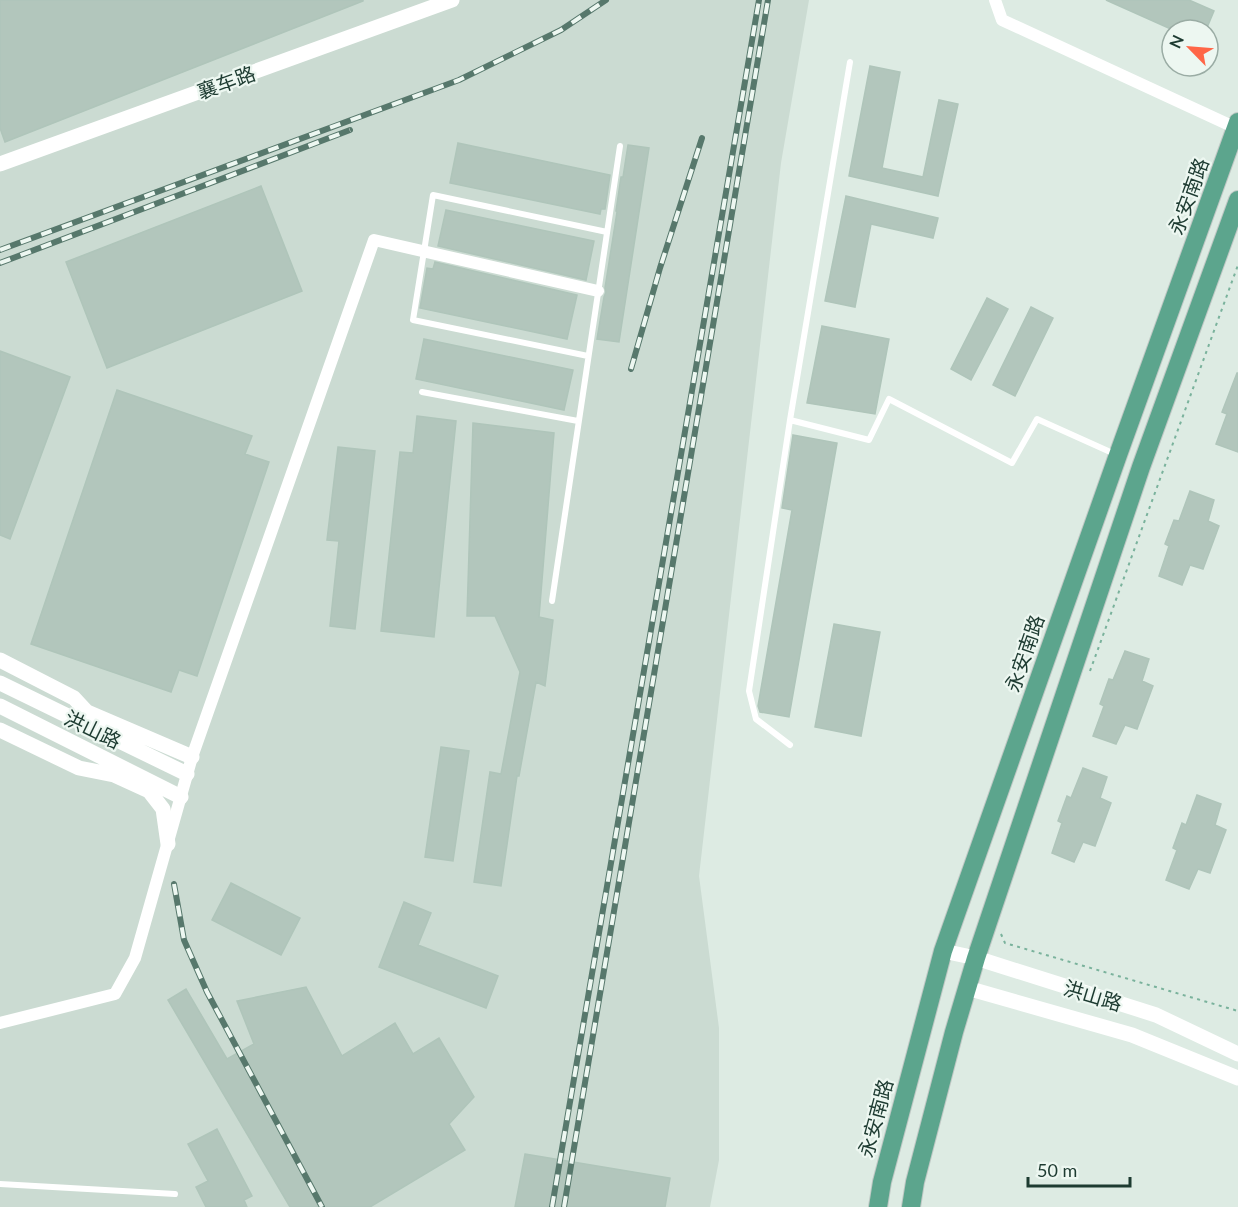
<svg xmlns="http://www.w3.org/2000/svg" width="1238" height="1207" font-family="Lato,'Noto Sans SC',sans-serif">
  <rect width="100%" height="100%" fill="#ddebe3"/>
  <path fill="#cbdbd2" d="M0,0H809L781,163L699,876L719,1028V1160L710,1207H0Z"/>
  <path fill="#b2c6bc" stroke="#afc5ba" stroke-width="1.5" d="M0,0H363V1L5,142L0,128Z
    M1106,0H1189L1214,11L1206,30H1173Z
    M870,66L900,72L882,168L923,177L939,100L958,104L938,196L849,176Z
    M458,143L610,175L605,209H601L600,214L450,183Z
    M628,145L649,148L619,342L597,339L604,297L606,292L605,288L617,212L616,211L621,177H623Z
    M261,186L302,291L107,368L66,262Z
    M846,196L938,218L933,238L871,224L855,307L825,301Z
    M446,210L594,241L586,280L438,246Z
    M435,262L577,295L567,339L420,308L427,268L433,269Z
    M987,298L1008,309L971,380L951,369Z
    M1031,307L1053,318L1015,396L993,385Z
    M822,326L889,339L875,414L807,403Z
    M424,339L573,370L564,410L416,379Z
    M0,351L70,377L10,539L0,535Z
    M1237,373H1238V452L1216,444L1227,414L1222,412Z
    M117,390L252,436L245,454L269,462L197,676L179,670L171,692L31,644Z
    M417,416L456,421L434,637L381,631L400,452L413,453Z
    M473,423L554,433L539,617L553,620L545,686L536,682L519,776H517L501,886L474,882L490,772L501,774L520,672L495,616H467Z
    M793,435L837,443L789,717L760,712L758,706L792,510L782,508Z
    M338,447L375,451L355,629L330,626L339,541L327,540Z
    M1190,491L1214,500L1208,521L1219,526L1203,569L1190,565L1182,585L1159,576L1169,546L1165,544L1174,520L1179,521Z
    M834,624L880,632L861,736L815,727Z
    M1125,651L1149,659L1142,681L1153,686L1137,729L1125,725L1116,744L1093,736L1104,706L1100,704L1109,679L1113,680Z
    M441,747L469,751L453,861L425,857Z
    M1083,768L1107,777L1100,798L1111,803L1095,846L1083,842L1074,862L1052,853L1062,823L1058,821L1067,796L1071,798Z
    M1197,795L1221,804L1215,825L1226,830L1210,873L1198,869L1189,889L1166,880L1177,850L1173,848L1182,823L1186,825Z
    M231,883L300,918L281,955L212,920Z
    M404,902L431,913L418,945L498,976L486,1008L379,967Z
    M306,987L342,1056L395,1023L413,1054L439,1038L474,1097L449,1124L465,1150L370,1207H290L168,1000L186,989L227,1059L254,1044L237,1001Z
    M217,1129L252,1196L244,1200L247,1207H206L196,1187L208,1181L188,1144Z
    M525,1154L670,1178L665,1207H515Z"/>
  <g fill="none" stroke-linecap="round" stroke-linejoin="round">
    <g stroke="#c0c8c5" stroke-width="20">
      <path id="primary" d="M878,1207L882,1182L943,951L1118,455L1238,122
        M911,1207L915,1182L954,1032L976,958L1141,467L1238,200"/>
    </g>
    <path stroke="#7ab29c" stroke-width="2" stroke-dasharray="3 4.5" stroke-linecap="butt" d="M1090,671L1238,265
      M1001,934L1005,943L1238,1011"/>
    <path stroke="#fff" stroke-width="6" d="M850,62L790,420L869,440L889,399L1012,463L1037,419L1117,455
      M588,356L413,320L433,195L607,232
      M422,392L578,421
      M552,601L620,146
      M790,745L756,719L749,691L790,420
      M0,1184L175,1194"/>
    <path stroke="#fff" stroke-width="12" d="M995,0L1002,20L1236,128
      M0,1023L115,994L135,958L192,757L374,240L598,291"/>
    <path stroke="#fff" stroke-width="15" d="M0,164L452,0
      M0,660L74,698L87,712L192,757
      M0,683L187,774
      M0,706L181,797
      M0,730L79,768L114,775L149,791L163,809L168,844
      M943,951L976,958L1156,1015L1238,1054
      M967,988L1132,1035L1238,1078"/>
    <use href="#primary" stroke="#5ca58d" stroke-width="18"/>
    <g stroke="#57786c" stroke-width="6">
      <path id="rail" d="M0,250L459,80L561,30L606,0
        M0,263L350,130
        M631,369L660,268L702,138
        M174,884L184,940L207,992L322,1207
        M552,1207L759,0
        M564,1207L768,0"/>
    </g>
    <use href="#rail" stroke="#edf7f1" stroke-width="4" stroke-dasharray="11" stroke-linecap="butt"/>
  </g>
  <g text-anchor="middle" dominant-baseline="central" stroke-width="4.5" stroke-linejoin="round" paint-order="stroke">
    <g font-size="20" fill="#1d3b31" stroke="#edf7f1">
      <text transform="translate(226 82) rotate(-20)">襄车路</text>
      <text transform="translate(1188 196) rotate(-70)">永安南路</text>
      <text transform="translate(1024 653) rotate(-71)">永安南路</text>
      <text transform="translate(93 729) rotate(26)">洪山路</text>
      <text transform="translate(1093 995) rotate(17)">洪山路</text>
      <text transform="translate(875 1118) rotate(-75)">永安南路</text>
    </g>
  </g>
  <g transform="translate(1190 48) rotate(295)"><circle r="28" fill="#edf7f1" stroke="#9aaca4" stroke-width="1.5"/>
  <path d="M0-4.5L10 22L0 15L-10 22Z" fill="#ff6647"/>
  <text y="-9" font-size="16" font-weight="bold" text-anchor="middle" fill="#1d3b31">N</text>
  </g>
  <path d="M1028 1177v9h102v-9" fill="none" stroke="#1d3b31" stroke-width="3"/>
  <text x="1037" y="1177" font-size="18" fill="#1d3b31" stroke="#edf7f1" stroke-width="4.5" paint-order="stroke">50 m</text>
</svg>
